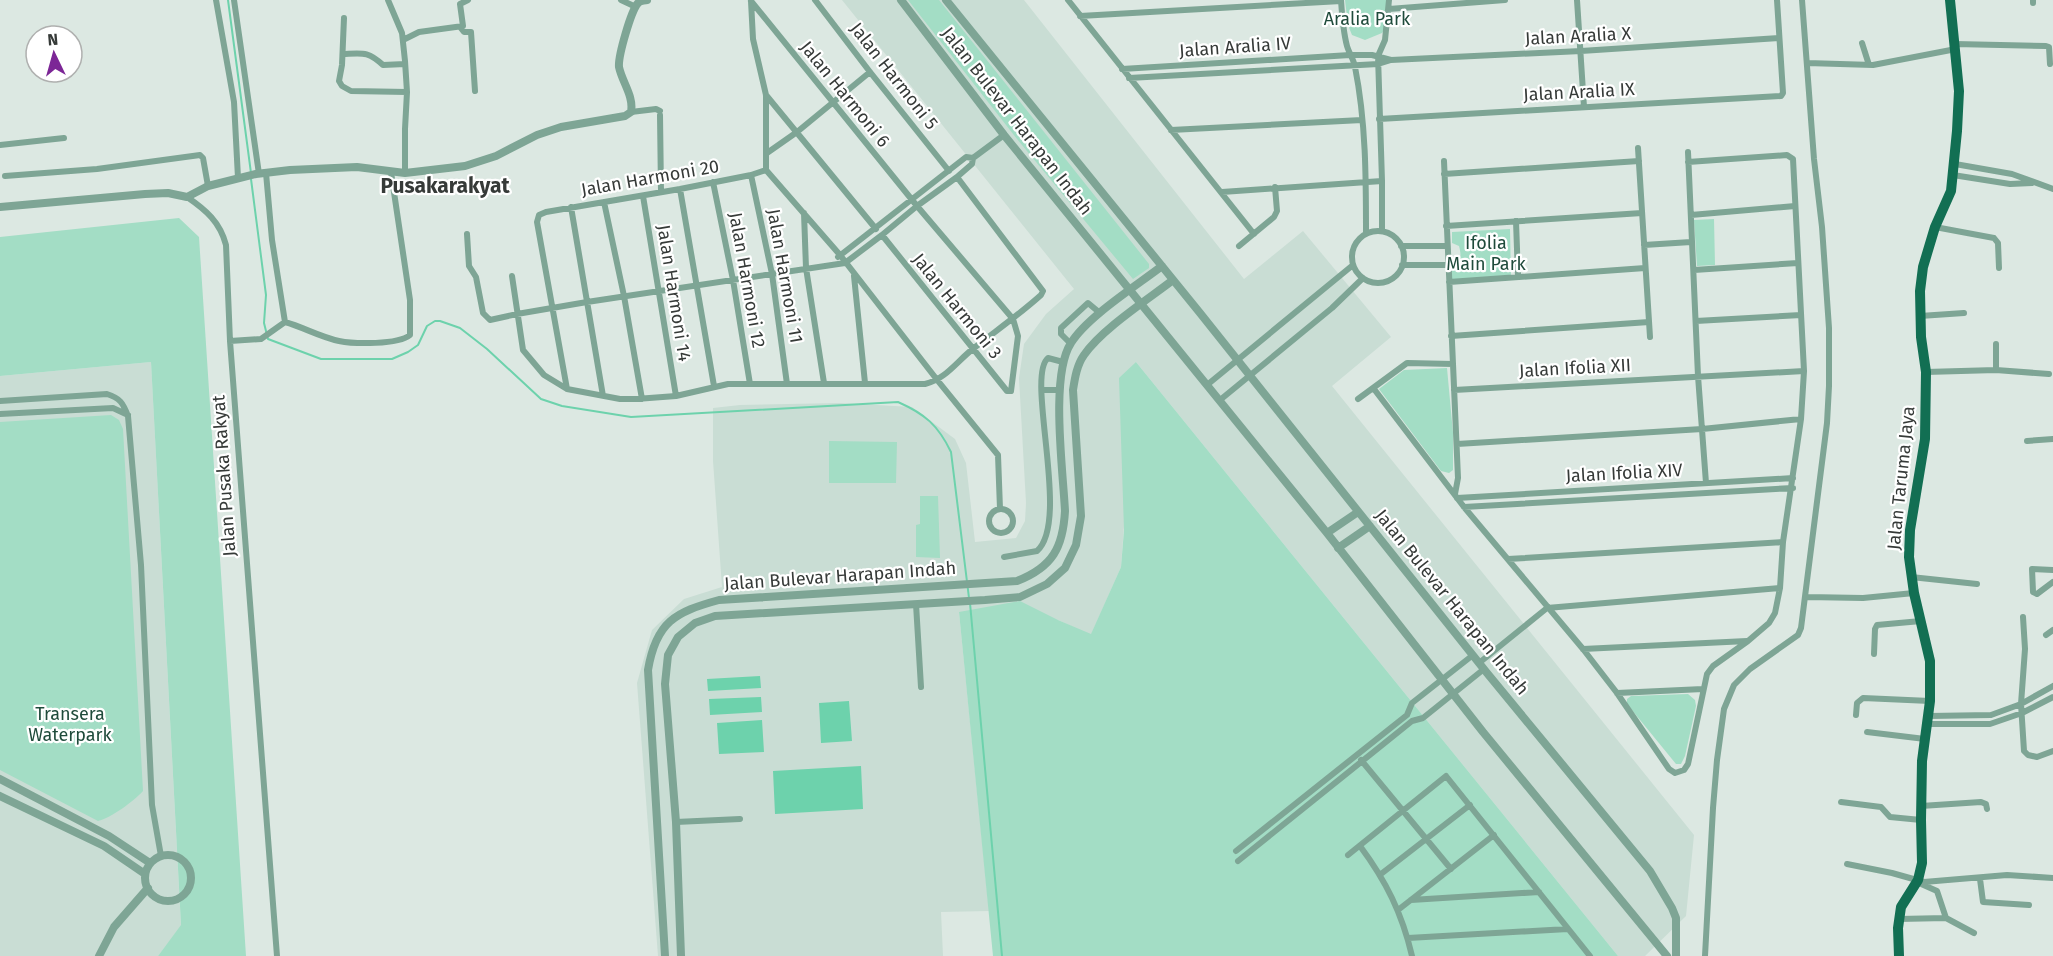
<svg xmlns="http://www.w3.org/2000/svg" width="2053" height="956" font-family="'Fira Sans',sans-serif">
  <rect width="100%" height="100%" fill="#dce8e2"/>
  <path fill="#c9ddd4" d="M842,0H1024L1244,279L1303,231L1391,337L1332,386L1694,835L1686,916L1645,956H1618L1136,362L1121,567L1091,635L1058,620L959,612L989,911L941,912L943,956H658L637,683L652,630L684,599L722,587L713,461V408L740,405L840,403L912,407L955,439L966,463L975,542L1016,538L1025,521L1026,503L1019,378L1024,344L1046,314L1074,289Z
    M151,362L181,926L158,956H0V376Z"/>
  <path fill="#a3ddc5" d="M908,0H939L1149,264V268L1133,279L1017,139Z
    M1345,0H1386L1387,25L1382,33L1365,40L1352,35L1348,25Z
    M179,218L199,237L246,956H158L181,925L151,362L0,376V237Z
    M1714,219L1715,265L1697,266L1694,220Z
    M1510,229L1511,276L1452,281V270C1461,263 1462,257 1459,246L1452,243V232Z
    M1136,362L1618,956H993L959,612L1020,601L1058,620L1091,634L1121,567L1124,530L1119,378Z
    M1447,368L1453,433V470L1449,473L1441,471L1379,389L1404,370Z
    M111,415L119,420L123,429L143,791C134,801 111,818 98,821L0,770V422Z
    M829,441L897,442L896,483H829Z
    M920,496H938L940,558L916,557V525L920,524Z
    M1688,694L1695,700L1696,706L1685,756L1681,764H1676L1627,704V699L1631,696Z"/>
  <path fill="#6dd2ac" d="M760,676L761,688L708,691L707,679Z
    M761,697L762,712L710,715L709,699Z
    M849,701L852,741L821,743L819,703Z
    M762,720L764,752L719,754L717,723Z
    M861,766L863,809L775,814L773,771Z"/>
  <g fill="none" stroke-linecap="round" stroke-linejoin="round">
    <path stroke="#6dd2ac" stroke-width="2" d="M228,0L251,173
      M251,179L266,295L264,323L268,339L321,359H392L408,352L418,345L427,326L435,321H440L460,328L487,349L541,399L562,406L631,417L898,402C925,414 938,425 951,452L969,598
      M970,603L1002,956"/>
    <path stroke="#7ea595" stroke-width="6" d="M216,0L234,102L238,178
      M234,0L259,174
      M388,0L402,33L405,61L407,92L405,129V173
      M621,0L636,7
      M815,0L870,72L949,171
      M1068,0L1254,234
      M1341,0C1342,15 1343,31 1347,46C1349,53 1354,60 1355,67C1366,122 1366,178 1366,233
      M1577,0L1584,107
      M2033,0V3
      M751,1L917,206L1013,319L1018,336L1011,391H1007L882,235
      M751,1L753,39L766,95V170
      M1389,9L1505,0
      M1080,16L1341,1
      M344,18L342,65L339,81L342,86L351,91L407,92
      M460,27L464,32H471L475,91
      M403,40L419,32L463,26L460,4L468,0
      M1862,43L1869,65
      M1955,44L2046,46L2049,47L2050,64
      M343,54C363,53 368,51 383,65L405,64
      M1807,63L1873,65L1956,49
      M1122,69L1350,55H1372L1391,60
      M1129,78L1378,64L1391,60L1581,51L1779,38
      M766,95L876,229
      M631,112L656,109L660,111
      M660,115L661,192
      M1379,119L1781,96L1783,93L1777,0
      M1171,130L1362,120
      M0,145L64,138
      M1638,148L1650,337
      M1688,152L1698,376L1706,483
      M767,153L797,132L870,72
      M1444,161L1453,364
      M1955,164L2012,174L2053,189
      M766,170L840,255L938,381L998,455L1000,509
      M266,173L272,240L285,322
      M1444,174L1639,161
      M751,175L772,274L787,384
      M1953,175L2010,184L2032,183
      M5,176L97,169L200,155L203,158L208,186
      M713,182L733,280L750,384
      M680,189L714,386
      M1222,192L1382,181
      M643,196L676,396
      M187,197C206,210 220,222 226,245L230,341L277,956
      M604,202L624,296L642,399
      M571,207L603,396
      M804,213L806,268L824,383
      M1691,215L1795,206
      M1516,221L1518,277
      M1446,226L1642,213
      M1935,227L1994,238L1998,243L1999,268
      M1382,231V181L1378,56L1385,40L1389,0
      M1352 257a26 26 0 1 1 52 0a26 26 0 1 1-52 0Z
      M467,234L469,266L476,277L483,313L490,320L517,314L587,302L845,263
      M1644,245L1691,242
      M1239,246L1274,217L1277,211L1275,187
      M1401,246H1447
      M838,257L966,157L973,158
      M845,263L882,235L917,206L957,177L972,164L973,158L1004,135
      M1402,265H1448
      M1694,270L1798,263
      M512,276L523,350L544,375L567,389L620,399H636L676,396L728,384H925C946,379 957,361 974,348C997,330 1020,314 1041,295L1043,291L957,177
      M854,276L865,383
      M1449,282L1645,268
      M1920,316L1964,313
      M1696,321L1801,315
      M1451,336L1649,322
      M230,341L261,339L285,322C303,327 320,337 339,341C354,344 398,345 410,335V300L391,172
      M1070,343L1061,334V328L1088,303L1100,313
      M1996,344V370
      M1926,372L1996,370L2049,374
      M1207,385L1353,265
      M567,389L537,222L539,215L546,212L680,189L751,175L766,170
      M1374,389L1464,507L1583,649L1617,693L1669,769L1675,773L1684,770L1688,764L1707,674L1713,666L1748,641L1769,623L1775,613L1780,588L1783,542L1801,419L1804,371L1793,159L1787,155L1688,162
      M1042,390H1059
      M1454,390L1804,371
      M1358,399L1407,363L1453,364L1458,478L1455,494
      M1220,400L1332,308L1363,278
      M0,401L107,394C120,398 123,403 128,416L141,565L152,805L161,856
      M0,414L113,408L128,415
      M2027,441L2053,439
      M1457,444L1702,429L1801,419
      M1457,498L1793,478
      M1464,507L1793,488
      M989 521a12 12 0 1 1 24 0a12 12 0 1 1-24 0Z
      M1004,557L1037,551C1071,521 1025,377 1048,358L1063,362
      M1508,559L1783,542
      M2053,570L2032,569L2033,592L2037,594L2053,582
      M1911,577L1977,584
      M1807,597L1863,598L1914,593
      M916,604L921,687
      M2023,617L2025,649L2021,704L2024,751L2028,755L2037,757L2053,751
      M2046,635L2053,630
      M1583,649L1747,641
      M1874,654L1875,629L1877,625L1921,621
      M1479,663L1547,608L1780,588
      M1617,693L1703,689
      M1856,715L1857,703L1863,698L1930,701
      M1929,716L1991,715L2021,704L2053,686
      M1928,724H1990L2022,713L2053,697
      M1867,732L1925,739
      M1361,760L1451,869
      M1841,802L1881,807L1890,817L1921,820
      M1921,806L1981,802L1986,804L1987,809
      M676,822L740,819
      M1360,846C1386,881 1402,913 1412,956
      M1236,851L1407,715L1412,703L1473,655
      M1348,855L1446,776L1590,956
      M1238,861L1412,721L1423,718L1484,669
      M1847,864L1892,873L1924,882L2007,875L2053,878
      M1381,874L1470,805
      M1980,879L1983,902L2029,905
      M1919,883L1937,891L1946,918L1974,933
      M1411,900L1539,892
      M1398,910L1494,835
      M1899,919L1946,918
      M1408,938L1568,929
      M1705,956L1713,808L1717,760L1724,709L1734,685L1750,669L1798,635L1801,628L1827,423L1829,386V328L1822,227L1814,159L1802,0"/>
    <path stroke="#7ea595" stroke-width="8" d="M901,0L1004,135L1327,533L1483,732L1667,956
      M946,0L1200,313L1487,673L1650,871L1672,908L1676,918V956
      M0,207L145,194L168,193L187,197L208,186L256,174L290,170L357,167L405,173L465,166L496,156L537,135L561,127L625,116L631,112C634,96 622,82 619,67C618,56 631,11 638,3C641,0 643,1 647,0
      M1327,533L1358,512
      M1338,548L1370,526
      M0,779L109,836L150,863
      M0,796L104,846L145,874
      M145 878a23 23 0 1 1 46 0a23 23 0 1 1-46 0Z
      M99,956L114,927L148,888
      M665,956L648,670C656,622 675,612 719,600L1017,581C1053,567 1063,547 1065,511C1063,470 1050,375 1071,343C1087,317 1136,286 1162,266
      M681,956L676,822L665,684L668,655L678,637L695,623L715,616L985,600L1020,597L1047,584L1065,568L1076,545L1081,516L1073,390C1075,377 1077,365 1084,355C1102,329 1147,300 1173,280"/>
    <path stroke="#126f53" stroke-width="10" d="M1899,956L1898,928L1901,907L1918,880L1922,863L1921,820L1922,761L1930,701V661L1914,593L1909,557L1910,530L1925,439L1926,372L1921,337L1920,291L1923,267L1935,227L1951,191L1957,131L1959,91L1950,0"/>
  </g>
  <g text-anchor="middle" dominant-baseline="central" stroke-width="4.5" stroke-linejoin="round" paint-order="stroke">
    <g font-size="18" fill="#1f4b3b" stroke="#fff">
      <text x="1367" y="19">Aralia Park</text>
      <text x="1486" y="243">Ifolia<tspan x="1486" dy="21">Main Park</tspan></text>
      <text x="70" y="714">Transera<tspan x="70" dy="21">Waterpark</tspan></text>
    </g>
    <g font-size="18" fill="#363a38" stroke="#fff">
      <text transform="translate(1578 36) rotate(-3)">Jalan Aralia X</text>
      <text transform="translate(1235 47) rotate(-4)">Jalan Aralia IV</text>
      <text transform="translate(894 76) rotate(52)">Jalan Harmoni 5</text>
      <text transform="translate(1579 92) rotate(-3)">Jalan Aralia IX</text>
      <text transform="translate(845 94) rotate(51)">Jalan Harmoni 6</text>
      <text transform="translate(1017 121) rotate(52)">Jalan Bulevar Harapan Indah</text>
      <text transform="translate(650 178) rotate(-10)">Jalan Harmoni 20</text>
      <text transform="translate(785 276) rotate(80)">Jalan Harmoni 11</text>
      <text transform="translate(747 280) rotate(80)">Jalan Harmoni 12</text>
      <text transform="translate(674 293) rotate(81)">Jalan Harmoni 14</text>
      <text transform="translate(957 306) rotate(51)">Jalan Harmoni 3</text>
      <text transform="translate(1575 368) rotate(-3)">Jalan Ifolia XII</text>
      <text transform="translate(1624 473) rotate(-3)">Jalan Ifolia XIV</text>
      <text transform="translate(224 476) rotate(-94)">Jalan Pusaka Rakyat</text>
      <text transform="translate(1901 478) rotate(-84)">Jalan Taruma Jaya</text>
      <text transform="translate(840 576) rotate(-4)">Jalan Bulevar Harapan Indah</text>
      <text transform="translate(1452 602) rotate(51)">Jalan Bulevar Harapan Indah</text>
    </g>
    <g font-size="21" font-weight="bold" fill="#363a38" stroke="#fff">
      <text x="445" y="186">Pusakarakyat</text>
    </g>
  </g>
  <g transform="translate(54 54) rotate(355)"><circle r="28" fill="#ffffff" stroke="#afb0af" stroke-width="1.5"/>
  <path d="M0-4.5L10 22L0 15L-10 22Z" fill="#7c2696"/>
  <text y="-9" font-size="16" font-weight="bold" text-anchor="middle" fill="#363a38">N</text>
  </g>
</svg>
